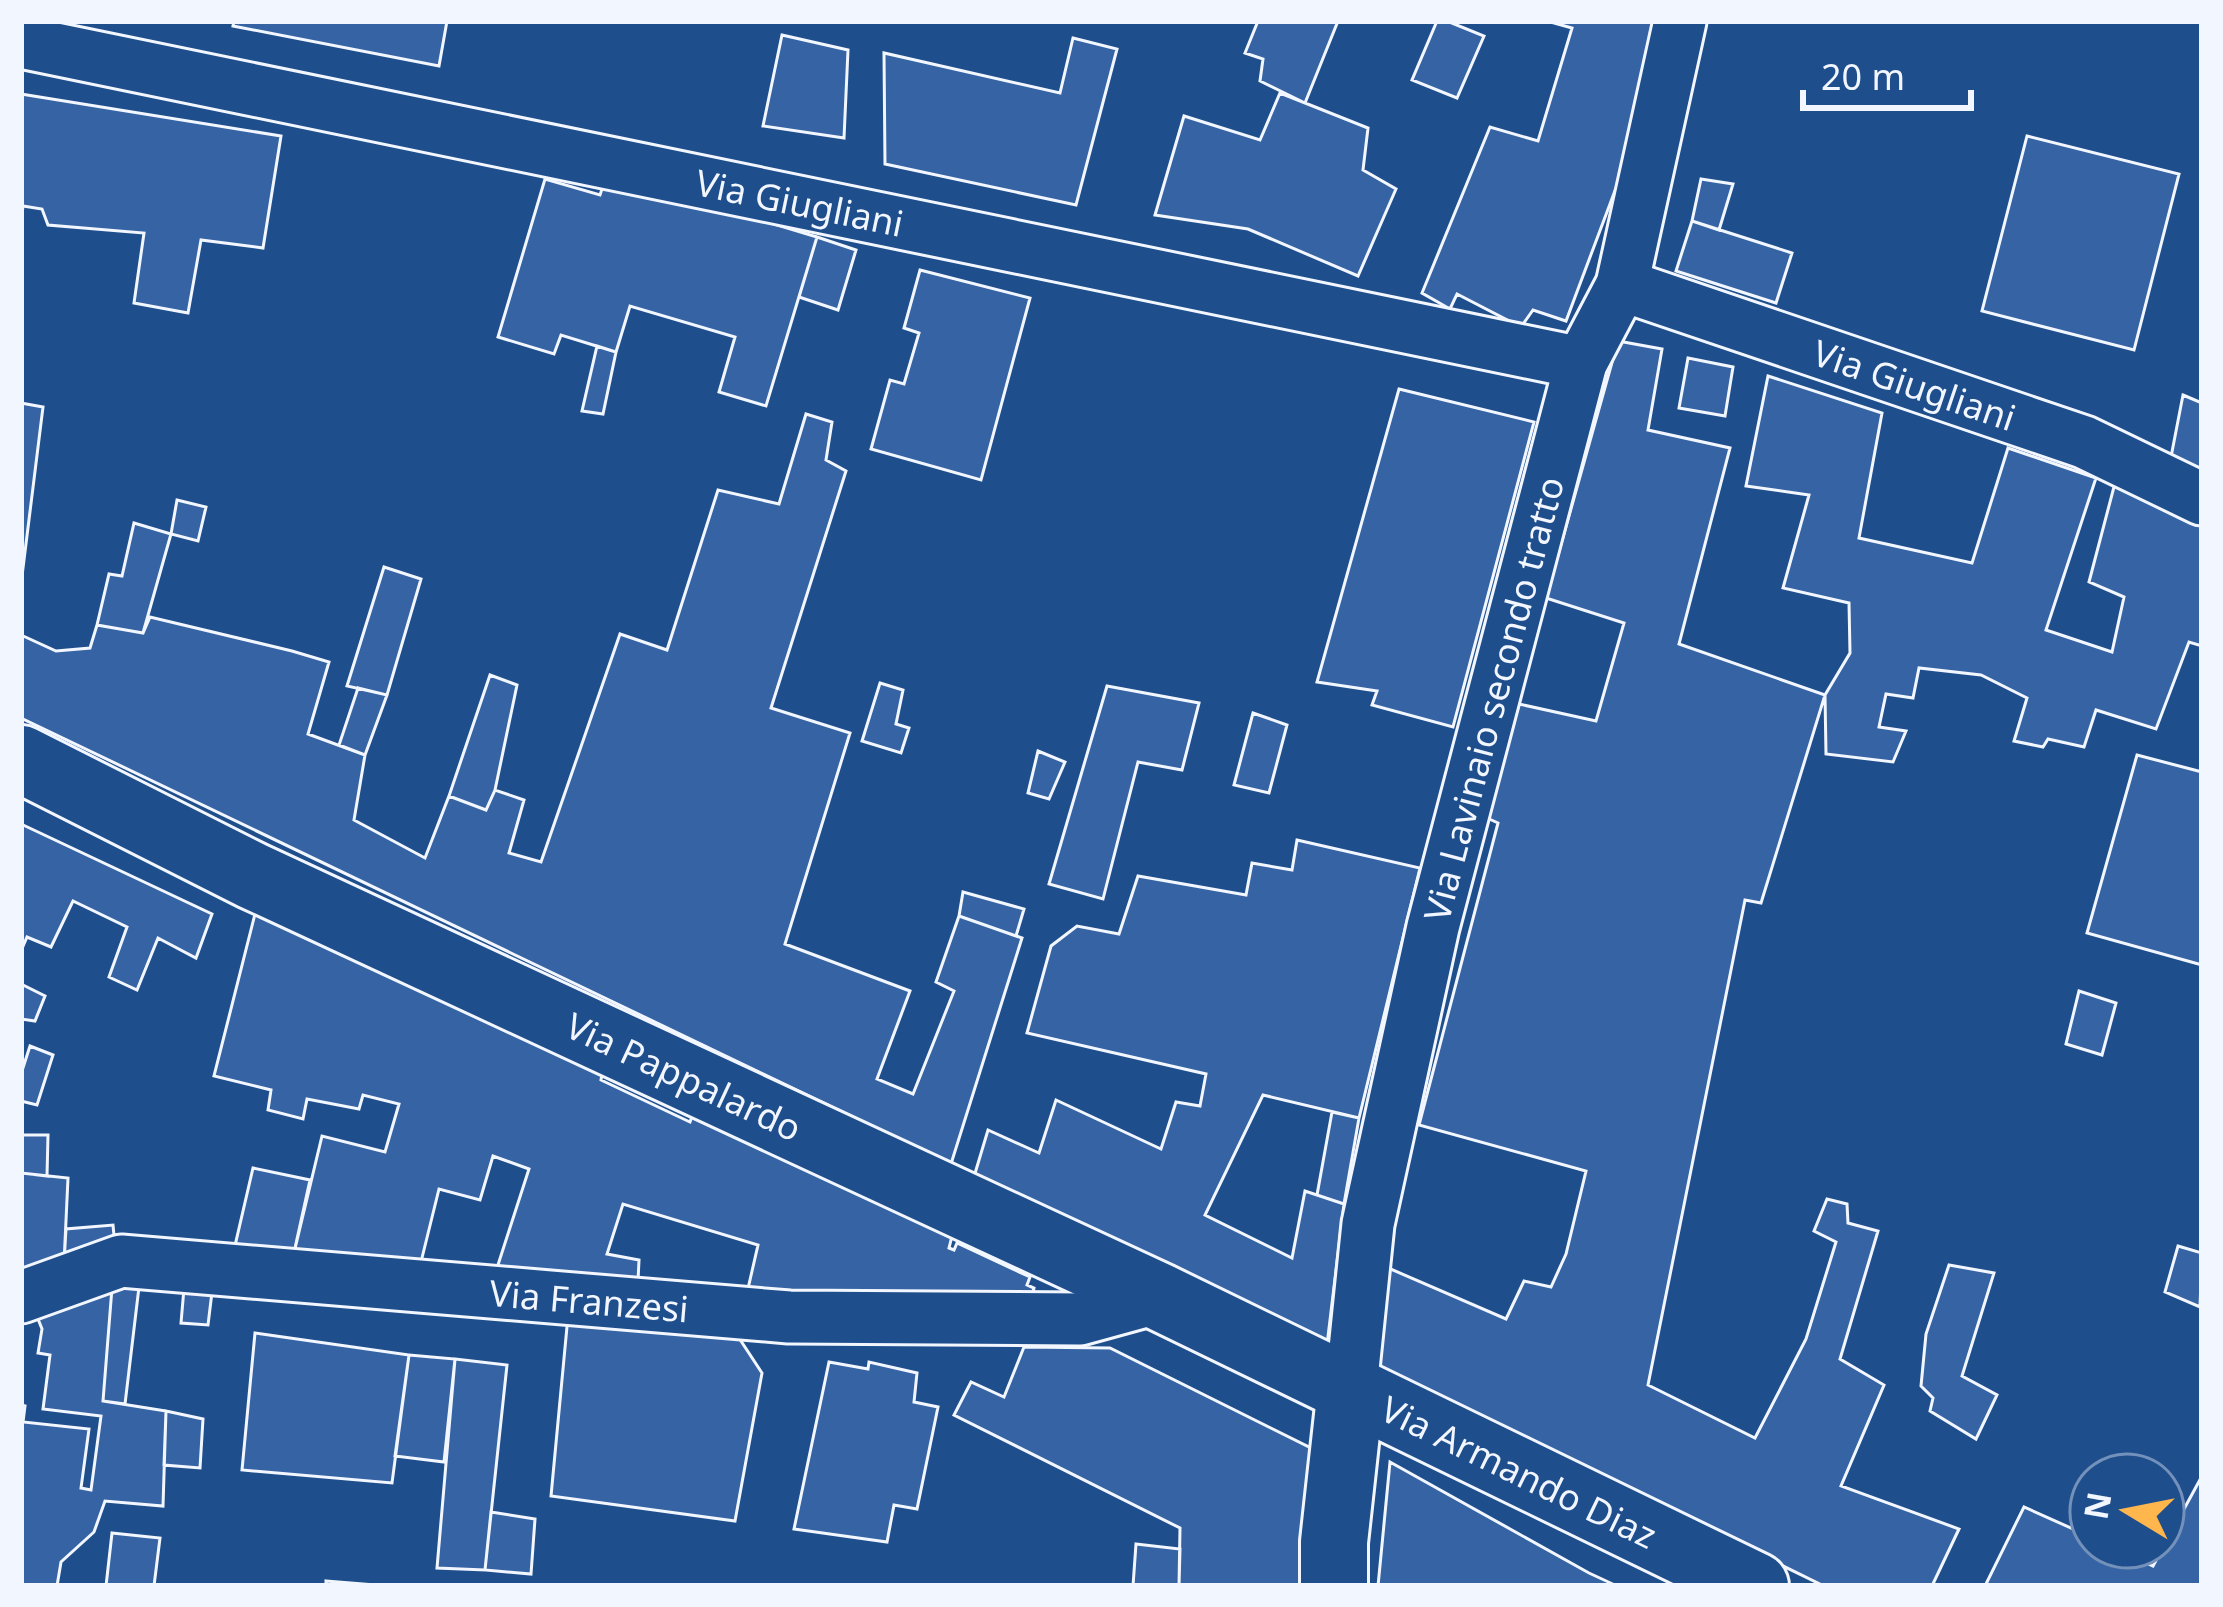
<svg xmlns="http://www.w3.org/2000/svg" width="2223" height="1607" font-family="'Noto Sans',sans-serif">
  <rect width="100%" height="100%" fill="#1f4e8c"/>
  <path fill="#3563a3" stroke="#f2f6ff" stroke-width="3" d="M234,21H447L439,66L233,26Z
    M1258,21H1338L1305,103L1260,81L1263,59L1245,53Z
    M1437,21H1447L1484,36L1457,98L1412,80Z
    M1547,21H1669L1657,79L1566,321L1533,310L1521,327L1457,294L1450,309L1422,293L1490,127L1538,141L1572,28Z
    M782,35L848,50L844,138L763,126Z
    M1073,38L1117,49L1076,205L885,164L884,53L1060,93Z
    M1280,93L1368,128L1363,170L1396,189L1358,276L1248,229L1155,215L1184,116L1260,140Z
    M21,94L281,136L263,248L201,240L188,313L134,303L144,233L48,225L42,209L23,206L21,222Z
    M2027,136L2179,174L2134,350L1982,311Z
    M607,174L817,237L766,406L719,392L735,337L630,306L616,352L561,335L554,354L498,337L545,179L600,195Z
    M1701,179L1733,184L1719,230L1692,221Z
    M1692,221L1792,253L1776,303L1676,271Z
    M817,237L856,250L838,310L799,297Z
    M920,270L1030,298L981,480L871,449L890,380L904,384L919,333L904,328Z
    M1618,341L1662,349L1648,430L1730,448L1679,644L1825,695L1761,903L1745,900L1648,1385L1755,1438L1806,1339L1836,1242L1814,1231L1827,1199L1847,1204L1848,1223L1878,1231L1840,1359L1884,1385L1841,1486L1959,1529L1932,1586H1824L1371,1364L1386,1267L1506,1319L1524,1281L1551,1287L1566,1254L1586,1171L1419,1125L1498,823L1485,817L1519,704L1596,721L1624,623L1546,598Z
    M597,346L616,352L603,414L582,411Z
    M1688,358L1733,367L1725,416L1679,408Z
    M1768,376L1882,413L1859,538L1972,563L2008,448L2096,478L2046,630L2112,652L2124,597L2089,582L2115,483L2202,515V646L2189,642L2156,729L2096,710L2084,747L2048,739L2043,747L2014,741L2027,698L1981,675L1919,668L1913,698L1886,694L1879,727L1906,731L1893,762L1826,754L1825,695L1850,653L1849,603L1783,588L1809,495L1746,486Z
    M1399,389L1534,422L1453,727L1372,705L1377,691L1317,682Z
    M2183,395L2202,403V469L2171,457Z
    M21,403L43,407L21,584Z
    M806,414L832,422L826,460L846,471L771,708L850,733L785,944L910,991L877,1079L913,1094L954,991L936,982L959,916L1022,938L951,1164L21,718V635L56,651L90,648L97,625L143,633L150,617L292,651L329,662L308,734L365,755L354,820L425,858L449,796L486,810L495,790L524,800L509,853L541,862L620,634L667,650L718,490L779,504Z
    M177,500L206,507L198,541L171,534Z
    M134,523L171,534L143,633L97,625L109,574L122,576Z
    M384,567L421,579L387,695L347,686Z
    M490,675L517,685L495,790L486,810L449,796Z
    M880,683L903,690L896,724L909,728L901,753L862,741Z
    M1107,686L1199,703L1182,770L1138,762L1103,899L1049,884Z
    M358,688L387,695L365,755L339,745Z
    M1253,713L1287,725L1269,793L1234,785Z
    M1038,751L1065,762L1049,799L1028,793Z
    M2137,755L2202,772V965L2087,933Z
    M21,824L212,914L196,958L158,938L137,990L109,977L127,927L73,901L51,947L27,937L21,951Z
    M1297,840L1420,868L1359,1118L1263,1095L1205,1215L1292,1258L1305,1191L1344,1204L1327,1345L973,1180L988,1130L1039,1153L1056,1100L1161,1149L1176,1102L1200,1106L1206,1074L1027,1033L1051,946L1077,926L1119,934L1138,876L1246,895L1252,863L1292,870Z
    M963,892L1024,909L1016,936L959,916Z
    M256,910L603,1069L601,1080L690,1122L693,1114L952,1236L949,1248L954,1250L957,1243L1030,1277L1027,1285L1034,1288L1029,1306L747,1293L758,1245L623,1204L607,1254L639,1260L638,1281L496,1271L529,1169L493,1156L480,1200L439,1189L420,1266L293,1257L322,1136L385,1152L399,1104L363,1095L359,1109L307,1099L303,1119L268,1110L271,1090L214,1076Z
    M21,984L45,996L35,1021L21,1019Z
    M2079,991L2116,1003L2102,1055L2066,1044Z
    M30,1046L53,1055L37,1105L21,1101V1074Z
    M1332,1112L1359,1118L1344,1204L1317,1195Z
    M21,1135H48L47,1176L21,1173Z
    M253,1168L310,1180L293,1257L234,1250Z
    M21,1173L68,1178L64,1263L21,1284Z
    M113,1225L116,1256L64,1263L66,1229Z
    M2178,1246L2202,1253L2200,1307L2165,1292Z
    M1949,1265L1994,1273L1962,1376L1997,1395L1976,1439L1930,1411L1933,1398L1921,1386L1926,1334Z
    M139,1287L125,1404L103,1401L112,1288Z
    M112,1288L103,1401L166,1411L163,1506L105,1501L94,1532L61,1562L57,1586H21V1405L25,1406L23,1422L89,1429L81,1488L91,1490L101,1416L43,1409L50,1355L38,1353L42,1329L38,1319L63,1297Z
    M184,1288L212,1292L208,1325L181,1323Z
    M568,1316L737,1335L762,1373L735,1521L551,1496Z
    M255,1333L409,1355L392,1483L242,1470Z
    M1024,1347L1110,1348L1329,1457L1324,1586H1179L1180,1528L954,1415L971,1382L1004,1397Z
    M409,1355L455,1359L444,1462L395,1456Z
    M455,1359L507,1365L485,1570L437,1568Z
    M829,1362L868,1369L869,1362L917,1373L914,1402L938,1407L917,1509L894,1505L887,1542L794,1529Z
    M166,1411L203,1419L200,1468L164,1465Z
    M1390,1462L1589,1573L1617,1586H1378Z
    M2202,1476V1586H1985L2024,1507L2091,1537V1547H2112L2153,1566Z
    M491,1512L535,1519L531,1574L485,1570Z
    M112,1533L160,1538L154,1586H106Z
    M1136,1544L1180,1549L1179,1586H1133Z
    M326,1581L374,1585V1586H326Z"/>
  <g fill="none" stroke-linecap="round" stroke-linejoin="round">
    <g stroke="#f2f6ff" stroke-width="57">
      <g id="street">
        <path id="s1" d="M21,42L1581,363"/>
        <path id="s2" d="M1622,285L2084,442L2202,499"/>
        <path id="s3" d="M21,1297L121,1261L789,1317L1080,1319L1160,1297"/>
        <path id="s4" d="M1351,1388L1368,1224L1433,927L1581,363L1622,285L1680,21"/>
      </g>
    </g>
    <g stroke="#f2f6ff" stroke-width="72">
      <g id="secondary">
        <path id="s5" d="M21,759L253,876L1160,1297L1755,1586"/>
        <path d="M1334,1586V1542L1351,1388"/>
      </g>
    </g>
    <use href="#street" stroke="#1f4e8c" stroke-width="51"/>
    <use href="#secondary" stroke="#1f4e8c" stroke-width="66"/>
  </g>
  <g text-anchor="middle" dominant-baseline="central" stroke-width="9" stroke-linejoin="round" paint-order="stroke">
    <g font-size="36" fill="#f2f6ff" stroke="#1f4e8c">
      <text stroke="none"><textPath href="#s1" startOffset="795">Via Giugliani</textPath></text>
      <text stroke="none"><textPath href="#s2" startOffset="309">Via Giugliani</textPath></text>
      <text stroke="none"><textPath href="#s4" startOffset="705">Via Lavinaio secondo tratto</textPath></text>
      <text stroke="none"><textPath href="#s5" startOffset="735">Via Pappalardo</textPath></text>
      <text stroke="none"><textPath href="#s3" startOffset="576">Via Franzesi</textPath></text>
      <text stroke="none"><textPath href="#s5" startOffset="1659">Via Armando Diaz</textPath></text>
    </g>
  </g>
  <rect width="2223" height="1607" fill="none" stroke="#f2f6ff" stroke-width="48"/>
  <g transform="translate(2127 1511) rotate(280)"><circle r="57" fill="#1f4e8c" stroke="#7391ba" stroke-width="3"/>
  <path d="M0-9L21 45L0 30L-21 45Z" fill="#ffb74d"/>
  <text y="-18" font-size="33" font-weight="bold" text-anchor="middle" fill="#f2f6ff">N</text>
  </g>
  <path d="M1803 90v18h168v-18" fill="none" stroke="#f2f6ff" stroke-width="6"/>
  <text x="1821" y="90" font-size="36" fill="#f2f6ff" stroke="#1f4e8c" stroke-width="9" paint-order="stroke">20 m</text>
</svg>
